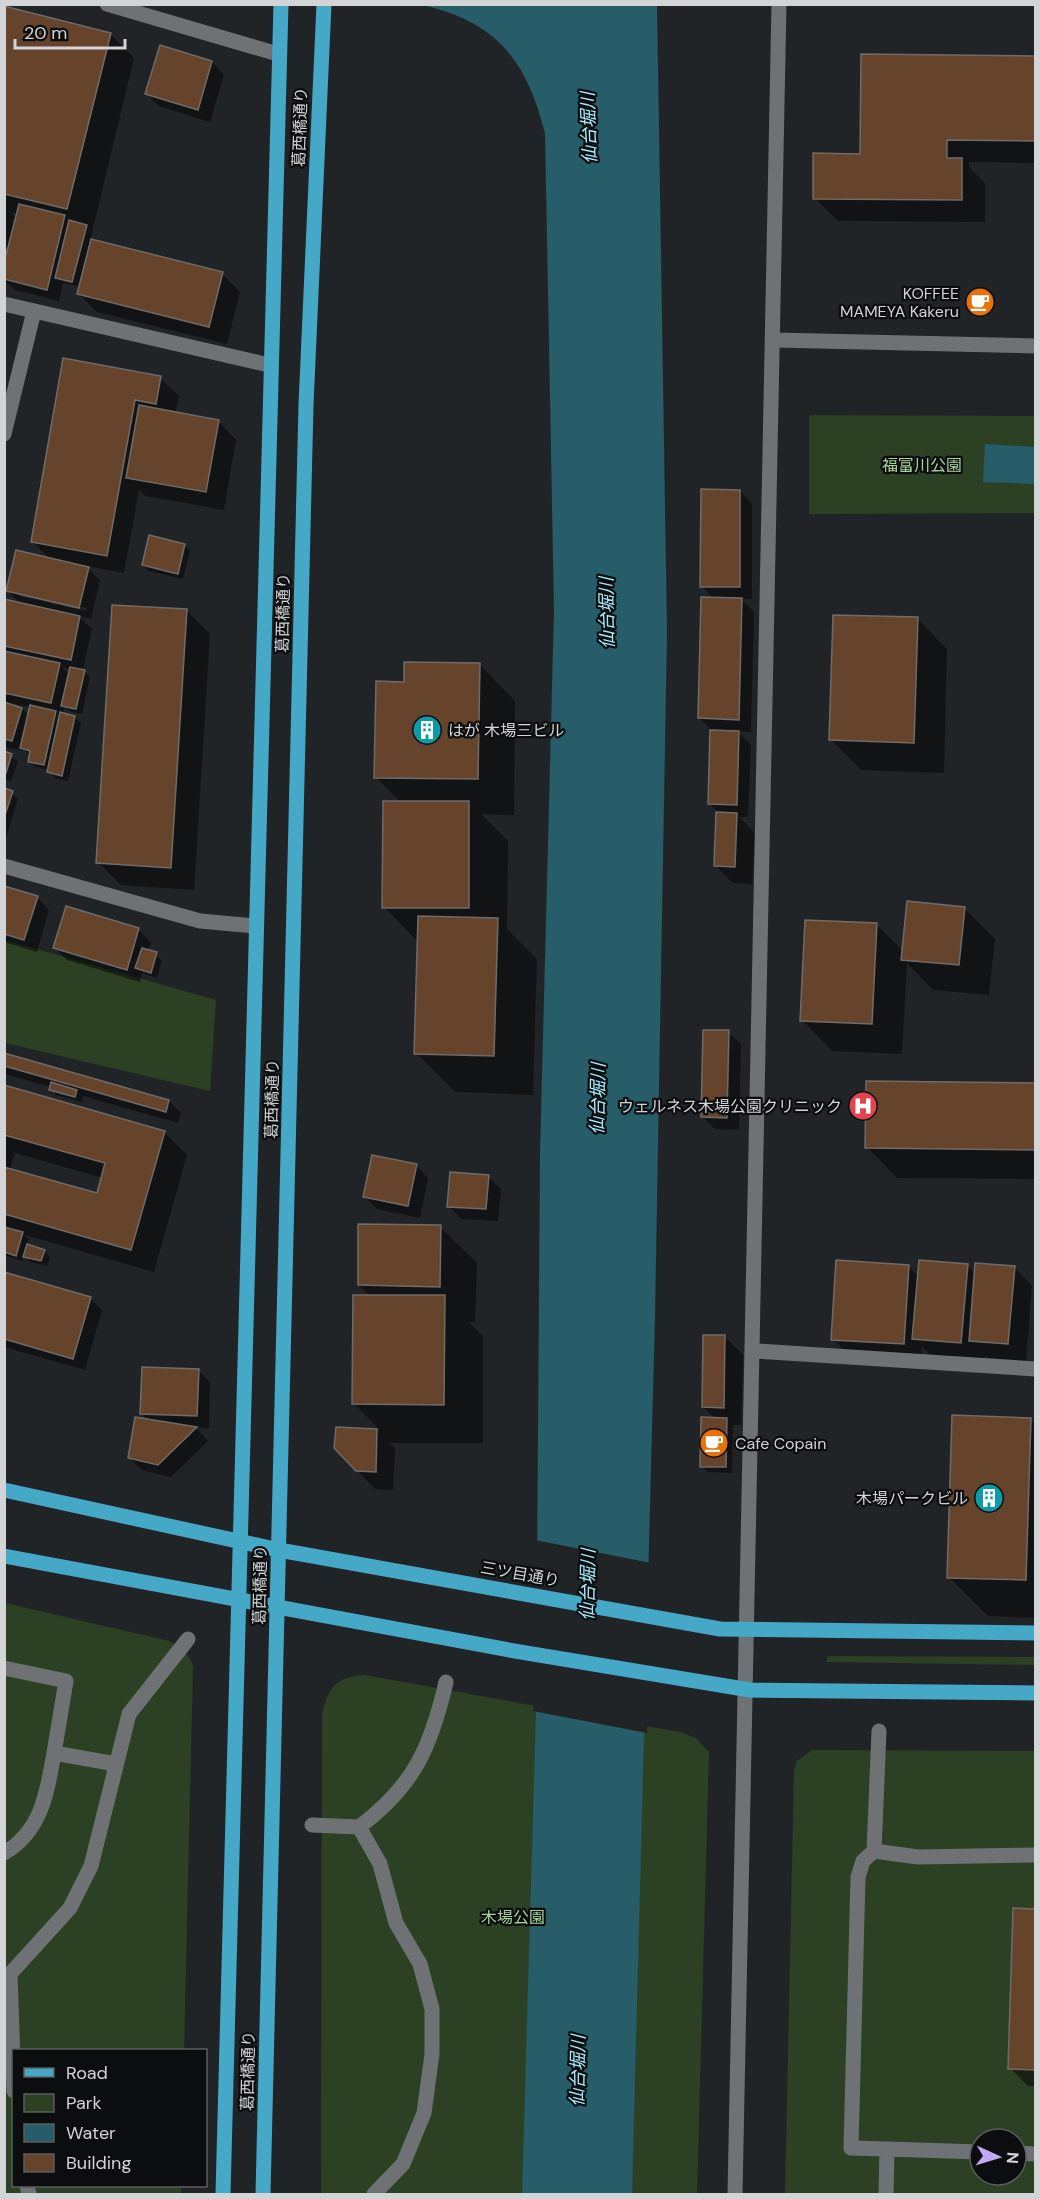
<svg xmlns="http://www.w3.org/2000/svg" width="1040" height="2199" font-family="'DM Sans','Noto Sans JP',sans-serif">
  <rect width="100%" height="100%" fill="#212426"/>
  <path fill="#2c4124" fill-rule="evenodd" d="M809,415L1035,416V513L809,514Z
    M5,940L216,1000L210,1091L5,1043Z
    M5,1603L169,1641C180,1647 189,1653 193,1666L184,2050H14V2186H181V2194H5Z
    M828,1656L1035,1657L1036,1665L826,1662Z
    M365,1675L680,1732L696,1738L709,1752L697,2194H321L322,1713C330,1685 335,1678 365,1675Z
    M812,1750L1035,1751V2194H785L794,1771L797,1761ZM980,2139H1016V2175H980Z"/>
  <path fill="#275c69" d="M423,5H657L667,631L655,1316L632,2194H522L536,1712L540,1153L554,610L545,133C526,60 498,23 423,5Z
    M985,444L1035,447V484L983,482Z"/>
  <path fill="#212426" d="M535,1540L651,1563L647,1733L533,1711Z"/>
  <path fill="#0007" fill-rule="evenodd" d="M4,8L111,35L134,58L90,241L222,274L240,292L227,344L97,312L79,294L81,287L63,283L59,301L15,290L4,280L10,248L4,247ZM11,212L18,214L17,218Z
    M1036,57V163L969,162V167L985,183V222L838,221L815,198L862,155Z
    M212,62L224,75L210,122L159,106L147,94Z
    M64,360L160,378L179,396L175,414L218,421L236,440L224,510L146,496L139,490L124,573L86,566L100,580L91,619L79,616L92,629L83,670L90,677L82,714L69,711L65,707L63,715L75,717L81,723L68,781L55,778L49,770L35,767L29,761L31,755L25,751L4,747V704L22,709L29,716L31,707L4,702V600L21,604L8,591L50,559L33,542ZM20,593L87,608L86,611L20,596ZM62,667L71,669L70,675Z
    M740,491L752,504V599H741L754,612L751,732L737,731L751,745L748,817H739L755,833L752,884L733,883L715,865L718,812L710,804L712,730L699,718L714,599L702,586Z
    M184,545L190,551L183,579L149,571L143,565Z
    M187,611L210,634L194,890L121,885L98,862Z
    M917,618L947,649L944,773L861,770L831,740Z
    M479,664L515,701L514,815L481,814L508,841L507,929L537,959L533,1095L455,1092L416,1053L418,942L384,907L400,802L376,777L405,683Z
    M4,753L18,761L11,781L4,779Z
    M4,790L18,798L5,842Z
    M4,887L37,897L49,910L37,952L4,942Z
    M67,908L139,930L151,942L148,951L162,960L157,978L142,973L140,982L67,960L55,948Z
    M964,908L995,939L989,995L933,990L907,963L902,1054L832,1051L802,1020L877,925L903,951Z
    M728,1032L741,1044L739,1130L715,1129L703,1117Z
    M4,1054L169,1101L181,1113L178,1123L83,1096L81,1102L56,1095L51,1087L4,1074Z
    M1036,1084V1179L897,1178L867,1147Z
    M4,1087L164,1132L187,1155L154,1272L25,1235L29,1239L26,1246L44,1251L50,1257L47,1266L30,1262L24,1255L22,1261L4,1255ZM15,1153L103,1178L98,1195L10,1170Z
    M416,1165L428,1178L420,1218L377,1209L365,1197Z
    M488,1177L501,1189L498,1221L461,1219L449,1206Z
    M440,1227L477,1263L475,1322H469L483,1336V1443H389L395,1448L393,1490L375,1489L357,1470L337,1428L380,1430L353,1403L371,1297L359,1285Z
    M908,1266L919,1277L968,1266L975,1273L1014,1267L1032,1286L1026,1361L988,1358L985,1355L984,1365L937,1361L922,1347L921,1362L851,1358L833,1339Z
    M4,1277L90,1298L102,1310L85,1370L4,1347Z
    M724,1336L743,1355L741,1425H733L732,1473L708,1472L702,1467L716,1419L703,1407Z
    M198,1370L210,1382L209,1428L195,1427L208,1441L171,1477L142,1470L130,1458L148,1420L141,1413Z
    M1030,1419L1036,1425V1618L988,1616L949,1577Z
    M1036,1910V2086H1028L1010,2068Z"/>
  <path fill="#66442c" stroke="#6f6b68" stroke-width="1.5" d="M4,6L111,33L67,209L4,194Z
    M160,45L212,61L198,110L145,94Z
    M861,54L1036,56V141L947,140V158H962V200L813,199V153L860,154Z
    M19,204L65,215L47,290L4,279V263Z
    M69,220L87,225L72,282L55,278Z
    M91,239L223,272L209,327L77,294Z
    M63,358L161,376L156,404L135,400L107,556L31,542Z
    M139,405L219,420L206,492L126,478Z
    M701,489L740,490V587H700Z
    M149,535L185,544L178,574L142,565Z
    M16,550L89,567L79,608L6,591Z
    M701,597L742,598L739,720L698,718Z
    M4,599L80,616L71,660L4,646Z
    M112,605L187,609L171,868L96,863Z
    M833,615L918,617L914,743L829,740Z
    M4,651L60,663L51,703L4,693Z
    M404,662L480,663L478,779L374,778L376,681L404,682Z
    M70,667L85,670L76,709L61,706Z
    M4,702L22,708L12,741L4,739Z
    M30,705L56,711L44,765L28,762L30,751L20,748Z
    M60,712L75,716L62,776L47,772Z
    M710,730L739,731L737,805L708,804Z
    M4,751L12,754L5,776H4Z
    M4,788L13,791L4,818Z
    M383,801H469V908H382Z
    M716,812L737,813L735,867L714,866Z
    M4,886L38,896L24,940L4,934Z
    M907,901L965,907L959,965L901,960Z
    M66,906L139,928L127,970L53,948Z
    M418,916L498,918L494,1056L414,1054Z
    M805,920L877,923L872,1024L800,1021Z
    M142,948L157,952L151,973L135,968Z
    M703,1030H729L727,1118L701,1117Z
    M4,1053L169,1100L166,1112L4,1066Z
    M866,1081L1036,1083V1150L865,1148Z
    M51,1082L77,1090L75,1097L49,1090Z
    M4,1085L165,1131L131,1250L4,1214V1167L97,1193L105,1163L4,1135Z
    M372,1155L417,1164L408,1206L363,1197Z
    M450,1172L489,1175L486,1209L447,1207Z
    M358,1224L441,1225L440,1287L358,1285Z
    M4,1227L23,1232L16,1256L4,1252Z
    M27,1244L45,1250L41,1261L23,1257Z
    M836,1260L909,1265L904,1344L831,1340Z
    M919,1260L968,1264L961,1343L912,1339Z
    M975,1263L1015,1266L1008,1344L969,1341Z
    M4,1272L91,1297L73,1359L4,1339Z
    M353,1295H445L444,1405L352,1404Z
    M703,1335H725L724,1408L702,1407Z
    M142,1367L199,1369L197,1416L140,1414Z
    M952,1415L1031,1418L1026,1580L947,1578Z
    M135,1417L197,1427L158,1465L128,1458Z
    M701,1417L727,1418L726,1467H700Z
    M336,1427L377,1429L376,1472L356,1471L334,1448Z
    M1013,1908L1036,1909V2070L1008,2069Z"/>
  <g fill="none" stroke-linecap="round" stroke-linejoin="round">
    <path stroke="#6e7275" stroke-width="15" d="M107,4L278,54
      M4,304L269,365
      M775,340L1036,346
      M4,434L34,311
      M4,866L200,921L255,926
      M756,1351L1036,1369
      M4,1668L66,1681L54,1753L116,1764
      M312,1825L359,1827
      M874,1851L879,1731
      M4,1853C42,1831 47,1792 54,1753
      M10,1974L14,2091
      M4,1976L10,1974L70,1908L91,1866L129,1714L188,1639
      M887,2149L980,2152
      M1016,2153L1036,2154
      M27,2186L29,2194
      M374,2194L403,2164L424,2113L432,2054V2009L420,1964L396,1923L380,1864L359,1827C414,1786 431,1747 446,1682
      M735,2194C755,1465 771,735 779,4
      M886,2194L887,2149L851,2148L858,1877L863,1861L874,1851L918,1857L1036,1855"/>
    <path stroke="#46a8c7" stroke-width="15" d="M4,1490L279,1550L720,1629L1036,1633
      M4,1556L509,1650L750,1690L1036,1693
      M223,2194L281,4
      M263,2194L306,405L324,4"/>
  </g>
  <defs>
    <g id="cafe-disc" transform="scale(1.5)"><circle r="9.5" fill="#e8710a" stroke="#0b0d0e"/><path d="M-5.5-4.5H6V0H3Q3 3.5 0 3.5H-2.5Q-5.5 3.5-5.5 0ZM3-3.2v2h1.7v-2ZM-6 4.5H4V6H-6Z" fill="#fff"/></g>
    <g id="building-disc" transform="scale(1.5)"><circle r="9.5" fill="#0f9aa8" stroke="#0b0d0e"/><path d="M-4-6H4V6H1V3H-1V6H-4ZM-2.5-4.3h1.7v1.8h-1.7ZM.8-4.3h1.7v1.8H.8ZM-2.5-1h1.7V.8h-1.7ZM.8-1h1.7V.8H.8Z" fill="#fff"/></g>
    <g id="hospital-disc" transform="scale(1.5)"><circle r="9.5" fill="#e0444e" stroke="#0b0d0e"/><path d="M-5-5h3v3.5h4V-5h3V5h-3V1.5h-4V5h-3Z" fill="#fff"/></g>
  </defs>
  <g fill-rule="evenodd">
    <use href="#cafe-disc" x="980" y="302"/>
    <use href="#building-disc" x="427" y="730"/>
    <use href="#hospital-disc" x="863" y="1106"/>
    <use href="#cafe-disc" x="714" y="1443"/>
    <use href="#building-disc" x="989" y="1498"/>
  </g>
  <g text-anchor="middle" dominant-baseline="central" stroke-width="4.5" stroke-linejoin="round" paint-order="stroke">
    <g font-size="16" fill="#d2d4d6" stroke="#0b0d0e">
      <text transform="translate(300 127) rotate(-88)">葛西橋通り</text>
      <text transform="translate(283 613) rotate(-89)">葛西橋通り</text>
      <text transform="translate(272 1099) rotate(-89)">葛西橋通り</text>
      <text transform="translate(520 1574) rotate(10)">三ツ目通り</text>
      <text transform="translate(260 1585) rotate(-89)">葛西橋通り</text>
      <text transform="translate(248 2071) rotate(-89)">葛西橋通り</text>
    </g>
    <g font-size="16" fill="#d2d4d6" stroke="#0b0d0e" text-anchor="end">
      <text x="959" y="293">KOFFEE<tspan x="959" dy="18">MAMEYA Kakeru</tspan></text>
      <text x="448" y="730" text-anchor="start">はが 木場三ビル</text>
      <text x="842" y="1106">ウェルネス木場公園クリニック</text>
      <text x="735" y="1443" text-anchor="start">Cafe Copain</text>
      <text x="968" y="1498">木場パークビル</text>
    </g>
    <g font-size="16" fill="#abd49b" stroke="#0b0d0e">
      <text x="922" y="465">福富川公園</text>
      <text x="513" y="1917">木場公園</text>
    </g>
    <g font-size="18" font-style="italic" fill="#a9ecfe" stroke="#0b0d0e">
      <text transform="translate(589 128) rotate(-92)">仙台堀川</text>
      <text transform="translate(607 613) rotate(-91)">仙台堀川</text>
      <text transform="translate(598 1099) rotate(-89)">仙台堀川</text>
      <text transform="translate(588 1585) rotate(-89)">仙台堀川</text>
      <text transform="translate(578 2071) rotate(-89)">仙台堀川</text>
    </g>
  </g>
  <rect width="1040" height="2199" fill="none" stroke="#d2d4d6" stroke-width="12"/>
  <rect x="12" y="2049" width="195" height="138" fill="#0b0d0e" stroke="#5b5d5e" stroke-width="1.5"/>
  <rect x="24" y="2068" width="30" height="9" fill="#46a8c7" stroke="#5b5d5e" stroke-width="1.5"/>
  <text x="66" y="2079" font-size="18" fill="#d2d4d6">Road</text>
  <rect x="24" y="2094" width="30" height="18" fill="#2c4124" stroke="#5b5d5e" stroke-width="1.5"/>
  <text x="66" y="2109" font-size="18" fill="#d2d4d6">Park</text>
  <rect x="24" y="2124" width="30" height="18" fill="#275c69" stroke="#5b5d5e" stroke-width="1.5"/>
  <text x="66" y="2139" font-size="18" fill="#d2d4d6">Water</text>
  <rect x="24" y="2154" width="30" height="18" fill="#66442c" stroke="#5b5d5e" stroke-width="1.5"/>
  <text x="66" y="2169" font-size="18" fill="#d2d4d6">Building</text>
  <g transform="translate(998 2157) rotate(94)"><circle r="28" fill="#0b0d0e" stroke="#5b5d5e" stroke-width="1.5"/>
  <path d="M0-4.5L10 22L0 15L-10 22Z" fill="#c0a8f3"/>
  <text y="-9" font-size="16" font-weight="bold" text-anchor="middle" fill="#d2d4d6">N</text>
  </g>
  <path d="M15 39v9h110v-9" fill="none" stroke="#d2d4d6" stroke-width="3"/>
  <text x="24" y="39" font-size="18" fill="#d2d4d6" stroke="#0b0d0e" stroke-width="4.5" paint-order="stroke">20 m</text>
</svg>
